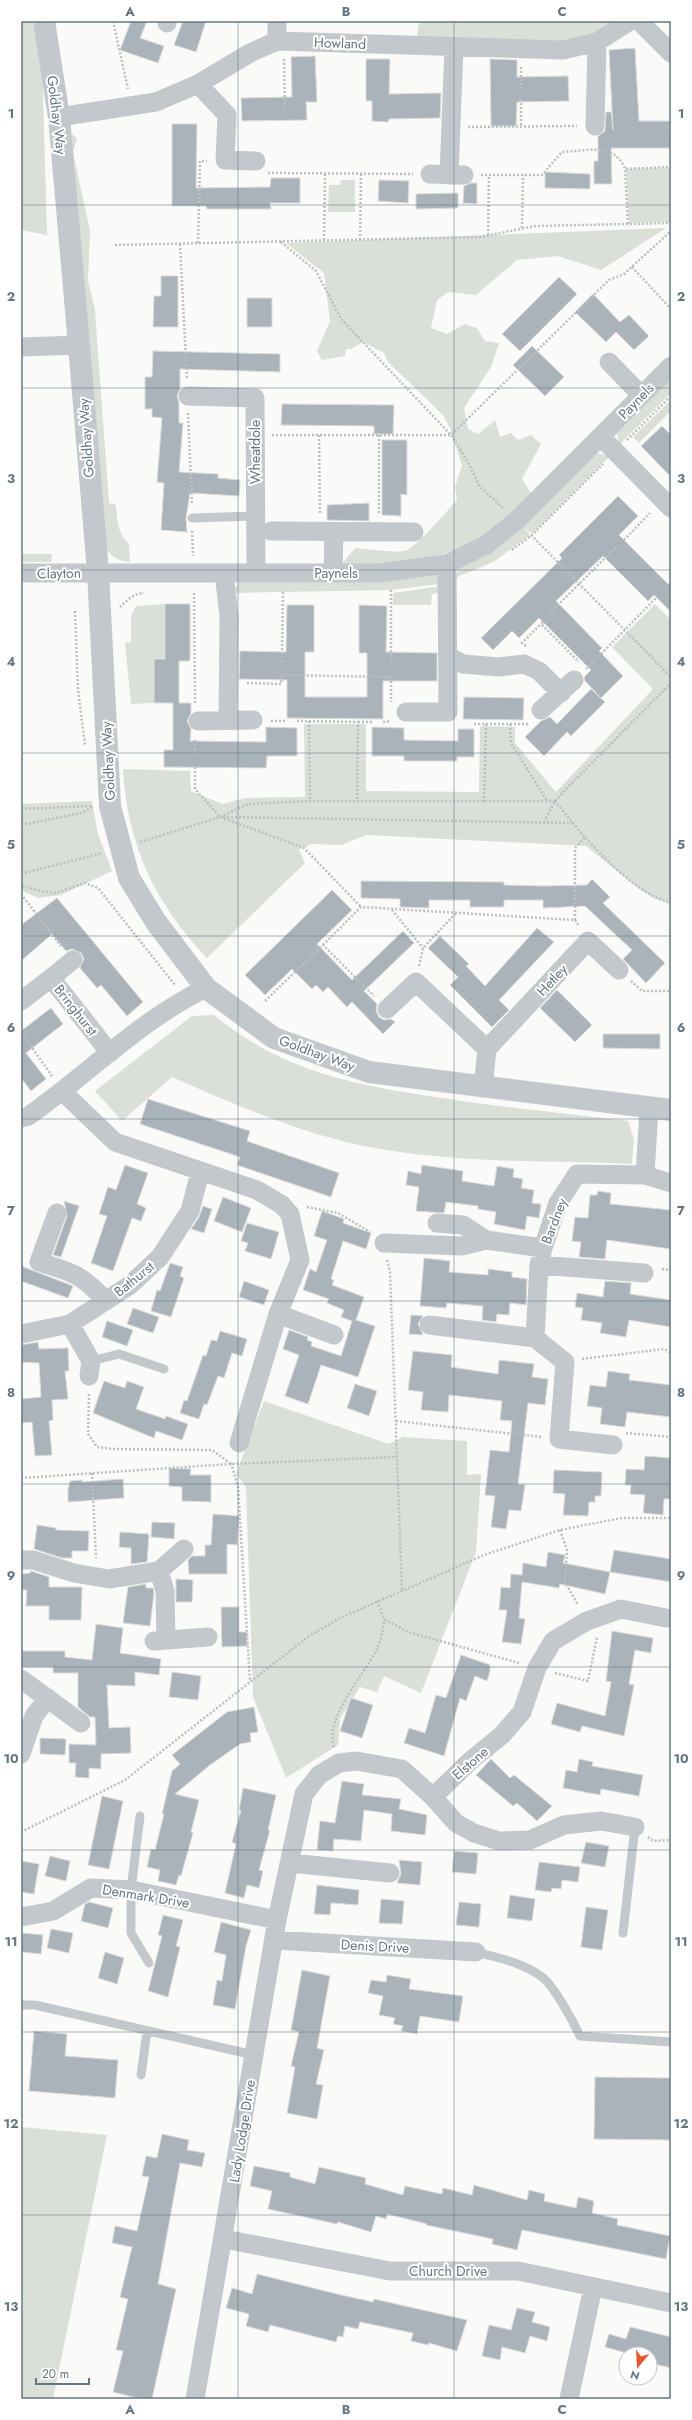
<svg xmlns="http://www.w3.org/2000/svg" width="692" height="2420" font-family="Jost,sans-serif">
  <rect width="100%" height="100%" fill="#fafaf8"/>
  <path fill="#dadfd7" d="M21,21H32L42,57L47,235L21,230Z
    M419,21H622L597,40L416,43Z
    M72,134L77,138L73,152L90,231L88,280L95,310L109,503L116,505C117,520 117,533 129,544L130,562C116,561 111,556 103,545L67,143Z
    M671,168V222L629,223L626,169Z
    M341,180H355V212H328L329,185H340Z
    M666,228L601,270L558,256L517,260L476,295L448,292L437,300L431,328L447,334L465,324L477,328L485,341L499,343L491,367L464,408L468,429L478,434L495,420L500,437L511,433L518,440L531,435L541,444L522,479L532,495L499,527L469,545L433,558L417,563L341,565L355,548C371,549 389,553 404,551C414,550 448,510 457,500L455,487L462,465L450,428L443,415L388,362L384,353L363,342L351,349H346L345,356L322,360L317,351L330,321L324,273L286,243Z
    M671,379V393L619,445L617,434Z
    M671,400V411L639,443L633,437Z
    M597,453L610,456L532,534L524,527L530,535L495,561L455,578L460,566Z
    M21,554H52L51,562H21Z
    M438,575L440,584L391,590L232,593L240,580L391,578Z
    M441,586L442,592L432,594L431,605H393V593Z
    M165,604V659H154V703L131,704L125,642H131V616L136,606Z
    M655,604L671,620V903L655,899L638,888L586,846L367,835L341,845L311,844L299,850L305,863L207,958C155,904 127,844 123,769L190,771L191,791L222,804L246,798L305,797L304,724H366V791L479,792L480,726L515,727V743L556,792L653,689L612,647Z
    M92,801L98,834L112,871L61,895L38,898L21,890V804Z
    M214,1015C282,1071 351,1084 435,1097C499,1107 564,1113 628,1121L634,1139L632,1164C540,1160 446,1164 354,1144C291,1129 231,1103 172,1077L122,1121L95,1091L192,1016Z
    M264,1401L389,1444L403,1437L467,1441V1475L481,1474L476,1552L421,1693L384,1676L377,1692L360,1687L340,1719L338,1745L286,1778L253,1697L246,1487L236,1474Z
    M21,2127L107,2135L53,2399H21Z"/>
  <path fill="#aab3b9" stroke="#dcdcda" d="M131,21H147L140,38L164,46L158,63L120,50Z
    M183,21H206L196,52L174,45Z
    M635,48L639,121H670L671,148H611L612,184H594V161H598V136L605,131L606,112H611L613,130L609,50Z
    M315,56L317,102H306L307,120L242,121L241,98L292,97L291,57Z
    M366,59H390L389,94L441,93L440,118L389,119L388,122L372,121V101H366Z
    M490,59L517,60V77L568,76L569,101L517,102L516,126H491Z
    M172,124H197L196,188L270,187L271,178H300V203H270L271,209H207L206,206H172Z
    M545,172L590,174V189L545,188Z
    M379,180L409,181L408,203L378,201Z
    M471,183H477V204L463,203L464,186Z
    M458,193V208L416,209V194Z
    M161,276H178V327H153L154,296H161Z
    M559,277L577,294L520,351L502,334Z
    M593,294L620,322L629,315L649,336L634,350L616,332L606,342L575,312Z
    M247,298H272V327H247Z
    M532,346L564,377L545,396L513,365Z
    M153,351L280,354V372L180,369V389L177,396L179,402V423H183L179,472L218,474V478L240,480L239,496L190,493L186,518L187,532L161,530L164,483L157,482L162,418L152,417V409H145V377H152Z
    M282,404L394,405L393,434H374V426L281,425Z
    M662,426L671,435V477L641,446Z
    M382,440H407V495L401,494V516L382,515Z
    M618,496L638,516L619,535L671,587V612L654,595L648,601L603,556L556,601L602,648L599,651L623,676L601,698L585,681L584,677L591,670L539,618L519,638L512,631L493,650L481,638L562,558L559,555Z
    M369,503V521L327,520V505Z
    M165,604H190V661H179V703H191V713L187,721L191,729L190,741L266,742V727L297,728V756H267L266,768L164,767V750H173V703H154V659H165Z
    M287,605H314V652H305V697H367V653H359V605L387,606L386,652L437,653V681H383V719L287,718V680L239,679L240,651L286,652Z
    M591,689L605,702L571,736L567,732L544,756L525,737L541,721L550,717L557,724Z
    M464,697L524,698L523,720L463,719Z
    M372,727L404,728V740L458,741V729H474V757H457V761H404V756H372Z
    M592,879L610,897L603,903L665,963L646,983L623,959L632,950L585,906L543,908V900H504V907H470V900H429V908L400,907V899L361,898V881L504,882V885L543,886L587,885Z
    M332,890L352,910L317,944L352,980L403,931L414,943L364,991L377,1004L376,1011L379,1017L384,1020L391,1019L395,1022L383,1034L352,1002L347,1007L328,987L323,992L316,985L312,989L292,969L265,995L245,975Z
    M57,898L143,1002L127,1016L101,985L97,988L80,968L84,959L81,953L72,949L66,951L52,934L21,961V925Z
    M537,928L554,942L499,1000L509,1010L492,1027L450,985L458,977L428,948L440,936L469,964L466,966L485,986Z
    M557,990L592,1025L575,1042L540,1008Z
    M51,1008L63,1024L26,1053L46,1079L31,1091L21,1078V1031Z
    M603,1034H660V1049L603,1048Z
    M148,1099L250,1131L247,1141L339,1173L331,1197L237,1165L240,1157L140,1124Z
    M125,1165L148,1173L137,1204L146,1208L141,1221L132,1218L113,1271L91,1263L107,1216L99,1214L108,1187L116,1190Z
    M422,1165L463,1171L462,1181L494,1186L497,1166L514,1169L513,1177L523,1179L521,1188L534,1190L532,1203L541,1204L539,1218L527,1216L525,1230L494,1224L496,1212L478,1209V1206L446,1202L444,1213L416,1211L419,1187L406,1185L408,1171L421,1174Z
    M598,1191L611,1193L610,1204L671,1210V1249L607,1240L605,1259L579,1257L581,1242L572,1241L575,1217L588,1218L590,1195H597Z
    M223,1197L251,1208L242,1232L214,1221Z
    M64,1201L79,1206L61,1257L53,1255L67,1216Z
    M203,1206L212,1209L204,1233L191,1229L199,1217Z
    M322,1211L344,1219L343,1223L371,1233L366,1249L343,1241L331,1279L334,1280L332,1285L364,1297L356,1320L375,1326L358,1377L321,1365L308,1404L285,1396L299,1355L283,1349L289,1330L308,1337L307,1340L312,1342L311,1346L341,1356L352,1321L341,1317L344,1310L327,1303L329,1299L303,1290L310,1269L316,1272L327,1240L314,1236Z
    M247,1223L279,1232L271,1259L245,1251L248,1243L241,1241Z
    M424,1258L450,1261L449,1272L488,1275V1269L512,1272V1277L527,1279L526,1305L510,1303L509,1315L497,1314L496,1322L482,1320L483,1306L447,1303L446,1308L420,1306Z
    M170,1263L183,1267L180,1276L184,1278L171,1317L151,1311L157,1290L160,1291Z
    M21,1266L73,1286L68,1298L21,1281Z
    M244,1281L269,1290L264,1305L239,1297Z
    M605,1281L631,1283L630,1294L671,1300V1327L629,1320L626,1337L600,1333L602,1323L581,1320L583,1308L575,1307L577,1293L603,1297Z
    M133,1308L159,1317L153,1333L127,1324Z
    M411,1315L423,1316L418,1324L423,1335L409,1334Z
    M107,1321L133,1330L127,1346L102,1337Z
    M220,1331L247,1339L242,1356L232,1353L224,1378L218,1376L207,1405L204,1404L199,1419L180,1413L184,1400L187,1401L203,1355L206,1356L211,1340L217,1341Z
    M38,1342L39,1349L68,1348L69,1371H65L68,1399L52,1400L53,1420L49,1421L52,1455L35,1456L32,1422L21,1423V1399L41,1397L39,1363L21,1362V1345Z
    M413,1351L452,1355L451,1367L498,1374L499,1360L534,1364L532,1377L548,1379L545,1405L528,1403L518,1484L525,1485L521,1511L509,1510L506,1529L491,1527L495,1496L485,1495L490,1450L509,1452L512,1421L500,1420L502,1401L449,1395L448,1412L421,1410L423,1392L408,1390Z
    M608,1371L630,1374L629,1380L671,1385V1417L627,1412L625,1427L600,1424L602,1408L587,1406L590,1385L606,1387Z
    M104,1381L125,1388L127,1381L144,1387L136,1409L165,1419L166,1416L188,1424L182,1440L156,1431L154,1438L93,1413Z
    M355,1384L377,1391L369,1416L347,1408Z
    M645,1456L671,1458V1499H664L663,1515L643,1513L645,1495L630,1494L631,1485H625L626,1469L644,1470Z
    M169,1468L191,1469L190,1475H211V1502L182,1501V1487L169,1486Z
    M554,1470L602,1472L601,1496H595V1502H589L588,1516L563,1515L565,1494L553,1493Z
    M123,1479L124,1498L68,1502V1489L70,1481L82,1480V1482Z
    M213,1514L239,1516L237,1545L227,1544V1574H189L188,1560L192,1556H205V1545H211Z
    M152,1522L175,1523L174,1539L151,1537Z
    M37,1525L56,1528V1530L89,1531L88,1551H72V1558H62L34,1549Z
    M120,1532L149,1534L147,1562L131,1564V1548L119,1547Z
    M614,1550L671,1559V1582L610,1572Z
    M548,1552L565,1555L563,1563L610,1572L605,1594L560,1584L559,1588L522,1582L519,1618L525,1619L521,1644L502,1642L507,1610H499L501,1587L510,1588L511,1574L522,1575L523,1563L546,1567Z
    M31,1571L49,1577V1587H82L81,1620H49V1606H26L27,1590H21V1574L30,1573Z
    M176,1579L193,1580L192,1602H176Z
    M146,1584V1588H153L154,1593L150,1626L123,1623L128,1587Z
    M221,1607H239V1632H247V1646L222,1647Z
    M96,1624L123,1628L120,1653L161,1659L159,1675L135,1672V1686L107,1685L109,1728L130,1727L131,1753L101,1754V1769L89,1768V1778L75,1777L76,1763H69V1744L96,1745L95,1717H90L78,1707V1673H53V1667H21V1651H65V1657L92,1660Z
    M612,1631L653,1638L651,1653L635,1650L629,1684L634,1685L624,1736L582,1726L580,1732L551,1724L557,1703L605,1716L611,1682L606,1681Z
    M461,1655L490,1665V1671L487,1681L475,1676L466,1701L460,1698L444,1756L404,1743L409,1728L425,1733L436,1695L446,1698Z
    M172,1672L201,1676L198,1700L169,1697Z
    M351,1698L373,1705L362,1738L340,1731Z
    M254,1707L258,1732L250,1733L251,1742L240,1744L210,1765L175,1794L199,1800L191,1832L193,1833L181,1876L179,1875L176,1885L158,1881L160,1870L147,1867L151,1849L155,1850L164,1814H162L172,1771L180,1764L172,1755L227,1712Z
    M40,1738L66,1739L65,1755L40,1754Z
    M491,1759L510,1778L514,1775L552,1806L537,1821L517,1803L513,1806L476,1775Z
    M579,1759L593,1762L592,1766L643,1775L639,1796L601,1789L600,1795L563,1788L566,1770L577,1772Z
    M342,1781L364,1784L362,1795L401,1799L399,1809L427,1815L425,1835L391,1831L392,1814L364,1810L361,1841L334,1839L333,1851L317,1850L320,1821L335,1823Z
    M243,1788L276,1795L268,1830H270L259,1870L263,1871L259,1888L247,1885L244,1898L225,1893L236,1844L232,1842L241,1810H239Z
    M102,1796L123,1801L109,1869L88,1865Z
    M586,1842L609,1846L605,1867L581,1863Z
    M454,1851L478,1853L476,1874L452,1872Z
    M50,1856L70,1861L66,1881L45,1876Z
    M399,1860L422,1862L420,1885L397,1883L401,1874Z
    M21,1861L39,1864L34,1894L21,1892Z
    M539,1862L580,1867L578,1882L562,1880L561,1889L552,1888L551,1892L535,1890Z
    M317,1885L359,1890L358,1905L331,1903L330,1915L314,1914Z
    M510,1895L535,1899L532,1921L507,1918Z
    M381,1899L404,1901L402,1924L379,1923Z
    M89,1902L113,1908L108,1928L81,1921L85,1904Z
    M459,1902L481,1904L479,1927L456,1925Z
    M586,1907L608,1910L602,1950L581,1947Z
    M163,1915L183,1920L176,1946L180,1947L168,1997L148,1991L162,1936L158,1935Z
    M221,1922L251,1930L246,1946L235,2009L213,2005L217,1980L222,1981L226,1955L214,1952Z
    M51,1929L73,1933L69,1953L47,1948Z
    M22,1933L43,1935L41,1954L21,1952Z
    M105,1952L124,1958L117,1984L98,1978Z
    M302,1970L330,1976L317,2048L324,2050L316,2084L323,2085L317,2119L287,2113L295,2067L291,2066L299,2032L291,2030Z
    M387,1975L411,1979L409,1989L463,1996L459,2022L420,2016L417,2034L401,2031L403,2026L393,2024L395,2018L379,2015L383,1996L368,1993L371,1980L386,1982Z
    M34,2031L67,2034L65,2056L118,2060L115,2098L29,2091Z
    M595,2077L671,2078V2140L594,2139Z
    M162,2134L189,2140L187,2150L205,2153L202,2167L180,2163L158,2284L176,2289L152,2399H141L113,2392L123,2351L116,2350L128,2299L120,2297L132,2247L112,2243L115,2226L137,2231L149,2177L142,2176L146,2156L157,2158Z
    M254,2166L290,2173V2177L315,2184L319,2167L366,2178L365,2184L403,2195L405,2186L442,2194L443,2188L472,2195L474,2185L527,2200L529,2190L545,2194L544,2201L576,2208L578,2197L594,2201L592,2213L618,2219L617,2225L670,2236L666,2259L522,2230L517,2250L492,2244L493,2239L426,2225L427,2224L387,2214L386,2219L376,2216L371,2232L338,2222L337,2224L268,2209L272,2191L250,2186Z
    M257,2274L341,2295L373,2302L374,2299L467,2320L457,2351L429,2343L428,2345L411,2341L413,2333L360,2322L358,2329L345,2326L343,2337L338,2336L336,2342L270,2325L268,2332L246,2326L249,2314L226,2308L232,2288L252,2294Z
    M517,2308L535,2312L532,2322L550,2327L547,2341L530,2336L525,2353L502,2347L500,2360L482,2356L489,2325L511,2330Z
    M630,2327L671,2337V2368L650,2363V2354H630L605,2347L609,2334L626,2339Z"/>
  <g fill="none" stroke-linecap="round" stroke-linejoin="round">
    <path stroke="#bbbfc2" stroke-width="2.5" stroke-dasharray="2 2" stroke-linecap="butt" d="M113,21L128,89
      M284,59L285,111
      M521,67V90
      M521,99V127
      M468,127L577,126
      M268,173L413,174
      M481,175H542L562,152C585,151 615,142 625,169
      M628,224L625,169L671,167
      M522,228L523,175
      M488,235L489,175
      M21,238H22
      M324,240L325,174
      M360,240L361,174
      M281,242L316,271L341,319L451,435L468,462L480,487L503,508
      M198,243L200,161H207
      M180,244L187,379
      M115,245L480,237L535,226L671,223
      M632,267L671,309
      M188,413L192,504
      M272,435H451L609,280L624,274L671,231
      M319,435L320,514
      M379,435V514
      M627,440L671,396
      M192,531L193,556
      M531,535L671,677
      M624,540L650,513
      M512,550L532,535L603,464
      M391,590V663
      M663,591L671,583
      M194,593L195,704
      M120,607C126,601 134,593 144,593
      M75,611L78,690L85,745
      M549,614L617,546
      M543,622L541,624L579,662
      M526,646L522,643L541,624
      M601,654L657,597
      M282,662L283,591
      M586,669L595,661
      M247,683L281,684L282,675L391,677V702
      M271,721H287
      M297,721L358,722L357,802
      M309,721L310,801
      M358,722H372
      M383,722L391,721
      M474,724H527L529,722
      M510,724L511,743L547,801
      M195,754V739
      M195,767V789L220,817L304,848L361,907
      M555,801C582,835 629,892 671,903
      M484,802L486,724
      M21,809L91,806
      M223,817L573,823
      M544,822L555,801L566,789L671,683
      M21,825L82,813L92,807
      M140,842L220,817L248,804L310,801H555
      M21,874L102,853
      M21,882L23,886L40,891L56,893L85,883L98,888L175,985
      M21,894L61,946
      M392,910L423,948
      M575,920V848L585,837
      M323,945L361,907L575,920L579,926
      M419,966L423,948L455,914
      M631,981L642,991H671
      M265,1001L323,945L374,996
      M21,1032L52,1076
      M307,1207L338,1213L370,1232
      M387,1260L390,1272L402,1590
      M662,1269L671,1270
      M582,1359L664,1349L671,1353
      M89,1394L88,1434L97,1447L112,1449L212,1450L230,1463
      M396,1421L542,1437
      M626,1433L671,1437
      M231,1463L238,1487L250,1682
      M92,1473L96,1558
      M21,1478L230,1464L397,1457
      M560,1530L567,1550L565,1582L578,1605
      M377,1601L384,1619L408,1632L519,1663
      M555,1673L588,1681L597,1637
      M334,1747C324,1719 363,1676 376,1651C381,1641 383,1630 384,1619
      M21,1832L125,1780L309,1636L338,1619L484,1555L560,1530L585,1525L622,1518H671
      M648,1837L653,1841L671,1840"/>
    <path stroke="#c3c8cc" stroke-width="9" d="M192,518L256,516
      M91,1361L119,1354L164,1369
      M140,1816L131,1890V1933L149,1963
      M623,1933L635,1827
      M476,1952C498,1958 522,1962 542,1977C554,1986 573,2021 580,2036L671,2042
      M21,2005H35L254,2055
      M141,2075L147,2031"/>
    <path stroke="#c3c8cc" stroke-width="19" d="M277,21V41
      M639,21L671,53
      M167,23V21
      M198,84L227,115L225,160L256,161
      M59,117L156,102L198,84L250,53L277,41L563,50L597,42L630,21
      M595,126L597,42
      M430,174L464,175
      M449,175L454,47
      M21,347L79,345
      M609,362L641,395
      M188,396L255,398L256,572
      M601,437L671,508
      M271,531L414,532
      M21,573H379L447,564L486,545L517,520L671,366
      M224,573L229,616L228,720
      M333,573L334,532
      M448,656L463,664L499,667L524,664L539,671L561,693
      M541,710L574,680
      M406,712H448L447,564
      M198,721L253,720
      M51,978L73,960
      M21,1001L51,978L110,1053
      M387,1009L416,982L487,1049
      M483,1088L487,1049L588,941L619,970
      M63,1092L115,1142L257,1190L282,1205L290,1214L300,1260L278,1314L239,1443
      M649,1109L645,1175L671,1183
      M21,1118L27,1117C87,1075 140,1020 206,988
      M57,1213L39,1262C73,1272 82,1275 106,1301
      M437,1223L463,1225L486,1240L543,1248
      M384,1243L462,1246L486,1240
      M539,1265L644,1273
      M278,1314L334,1335
      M70,1324L91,1361L89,1376
      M429,1325L535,1338
      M21,1334L70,1324L130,1285L160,1257L190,1211L200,1172
      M613,1445L559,1439L565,1362L535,1338L539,1265L543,1248L558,1203L577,1174L645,1175
      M21,1560H33L74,1573L109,1579L159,1571L184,1549
      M159,1571L165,1591L166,1640
      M154,1641L208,1637
      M21,1679L81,1723
      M21,1754L34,1716L48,1698
      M433,1797L469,1762L502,1735L522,1712L537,1668L553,1641L587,1621L621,1609L666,1618
      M290,1863L390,1873
      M21,1917L53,1911L91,1888L131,1890L277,1920
      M274,1940L476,1952
      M224,2239L390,2271H518L671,2303
      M195,2399L277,1920L304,1794L319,1775L339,1763L356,1761L402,1769L433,1797L456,1823L474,1833L499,1841L530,1840L564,1825L601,1821L635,1827
      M569,2399L593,2287"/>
    <path stroke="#c3c8cc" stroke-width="22" d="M44,21L59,117L79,345L98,572L110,806L129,878L156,922L206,988L274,1038L369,1072L671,1110"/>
  </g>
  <path fill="none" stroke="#657683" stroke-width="1" stroke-opacity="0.55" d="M238,21V2399M454,21V2399M21,205H671M21,388H671M21,570H671M21,753H671M21,936H671M21,1119H671M21,1301H671M21,1484H671M21,1667H671M21,1850H671M21,2032H671M21,2215H671"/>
  <g text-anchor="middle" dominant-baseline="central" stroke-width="4" stroke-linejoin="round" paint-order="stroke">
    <g font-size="14" fill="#657683" stroke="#fff">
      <text transform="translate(340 43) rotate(2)">Howland</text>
      <text transform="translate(57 115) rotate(83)">Goldhay Way</text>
      <text transform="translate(636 401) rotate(-46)">Paynels</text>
      <text transform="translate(86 438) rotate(-94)">Goldhay Way</text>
      <text transform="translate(255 452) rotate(-90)">Wheatdole</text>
      <text transform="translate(59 573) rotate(-1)">Clayton</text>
      <text x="336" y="573">Paynels</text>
      <text transform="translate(108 761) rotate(-93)">Goldhay Way</text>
      <text transform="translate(552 980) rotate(-47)">Hetley</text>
      <text transform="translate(76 1010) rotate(52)">Bringhurst</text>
      <text transform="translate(317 1053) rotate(20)">Goldhay Way</text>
      <text transform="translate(554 1221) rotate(-69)">Bardney</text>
      <text transform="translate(134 1279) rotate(-39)">Bathurst</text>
      <text transform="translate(470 1763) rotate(-41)">Elstone</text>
      <text transform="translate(146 1896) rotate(9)">Denmark Drive</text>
      <text transform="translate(375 1946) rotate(3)">Denis Drive</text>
      <text transform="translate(242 2131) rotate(-81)">Lady Lodge Drive</text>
      <text x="448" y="2271">Church Drive</text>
    </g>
  </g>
  <rect width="692" height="2420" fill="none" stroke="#ffffff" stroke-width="44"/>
  <g transform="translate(638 2366) rotate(198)"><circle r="19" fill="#ffffff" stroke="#c1c8cd"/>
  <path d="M0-3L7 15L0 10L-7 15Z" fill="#e4572e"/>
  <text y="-6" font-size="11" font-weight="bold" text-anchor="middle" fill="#657683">N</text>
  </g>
  <path d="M36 2378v6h53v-6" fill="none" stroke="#657683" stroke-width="2"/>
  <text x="42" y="2378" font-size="12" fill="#657683" stroke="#ffffff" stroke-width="3" paint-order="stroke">20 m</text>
  <rect x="22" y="22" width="648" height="2376" fill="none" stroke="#657683" stroke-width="1.5"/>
  <g font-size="13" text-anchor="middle" font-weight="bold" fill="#657683">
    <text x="130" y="16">A</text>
    <text x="346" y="16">B</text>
    <text x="562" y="16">C</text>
    <text x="11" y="118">1</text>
    <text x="681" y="118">1</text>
    <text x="11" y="301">2</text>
    <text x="681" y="301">2</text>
    <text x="11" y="483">3</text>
    <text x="681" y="483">3</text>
    <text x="11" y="666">4</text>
    <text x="681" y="666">4</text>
    <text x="11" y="849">5</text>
    <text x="681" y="849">5</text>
    <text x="11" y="1032">6</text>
    <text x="681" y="1032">6</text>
    <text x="11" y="1215">7</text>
    <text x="681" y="1215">7</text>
    <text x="11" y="1397">8</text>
    <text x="681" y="1397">8</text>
    <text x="11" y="1580">9</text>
    <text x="681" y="1580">9</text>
    <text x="11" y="1763">10</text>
    <text x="681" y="1763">10</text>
    <text x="11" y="1946">11</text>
    <text x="681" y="1946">11</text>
    <text x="11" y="2128">12</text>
    <text x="681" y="2128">12</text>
    <text x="11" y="2311">13</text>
    <text x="681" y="2311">13</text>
    <text x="130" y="2414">A</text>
    <text x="346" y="2414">B</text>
    <text x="562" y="2414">C</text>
  </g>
</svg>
